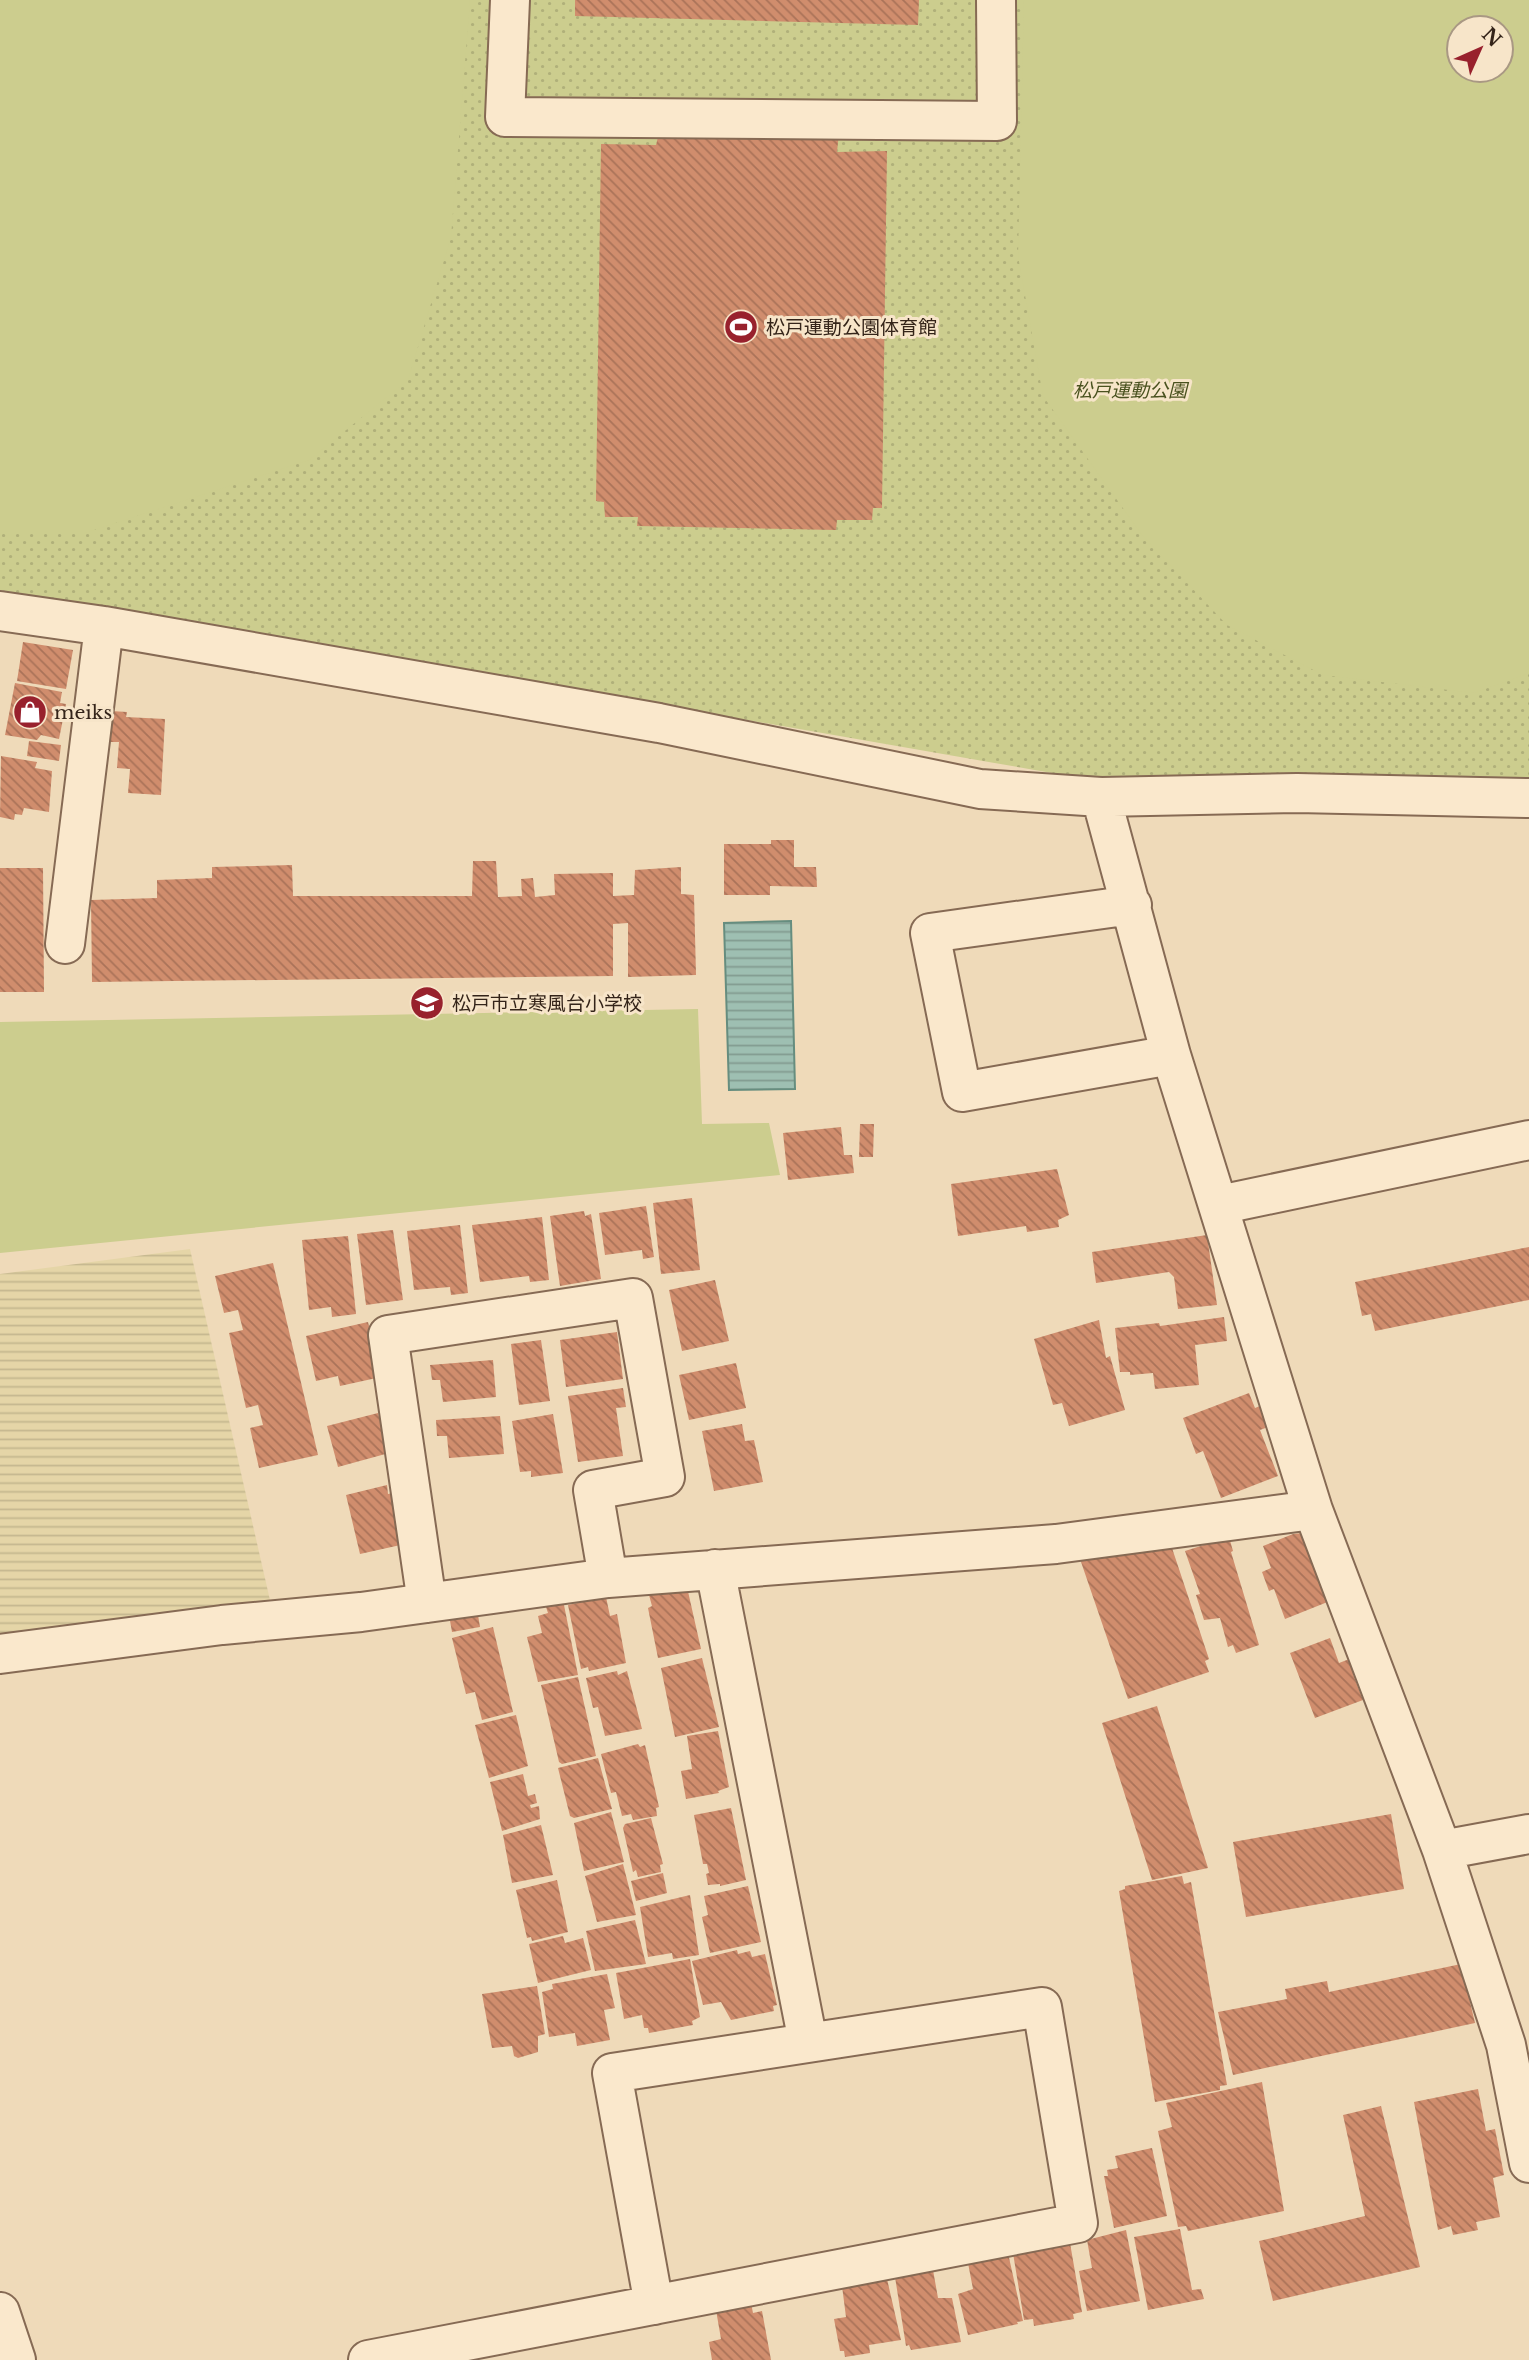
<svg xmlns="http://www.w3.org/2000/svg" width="1529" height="2360" font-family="'Libre Baskerville','Noto Sans JP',serif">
  <defs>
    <pattern id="farmland-rules" width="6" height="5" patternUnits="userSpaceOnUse" patternTransform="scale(1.75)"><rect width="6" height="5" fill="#e5d5a7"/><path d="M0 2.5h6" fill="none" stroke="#c5b78f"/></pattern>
    <pattern id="grass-dots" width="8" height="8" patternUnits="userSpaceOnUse" patternTransform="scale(1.75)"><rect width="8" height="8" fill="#cccd8e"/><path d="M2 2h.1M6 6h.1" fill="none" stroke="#b0b07a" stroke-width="1.8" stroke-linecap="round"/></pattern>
    <pattern id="water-rules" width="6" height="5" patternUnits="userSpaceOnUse" patternTransform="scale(1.75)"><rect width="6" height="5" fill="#9ebfb2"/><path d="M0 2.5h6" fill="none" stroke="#829b90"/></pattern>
    <pattern id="building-back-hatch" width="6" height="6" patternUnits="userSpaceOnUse" patternTransform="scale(1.75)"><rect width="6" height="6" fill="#d08d6d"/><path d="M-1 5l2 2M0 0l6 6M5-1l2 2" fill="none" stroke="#aa7359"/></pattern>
  </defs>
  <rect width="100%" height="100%" fill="#efdab9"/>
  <path fill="url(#farmland-rules)" d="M190,1249L272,1609L0,1640V1274Z"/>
  <path fill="url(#grass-dots)" fill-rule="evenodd" d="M0,0H1529V780L1098,781L0,590ZM1459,28H1501V70H1459Z"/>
  <path fill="#cccd8e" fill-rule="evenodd" d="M0,0H470L451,237L408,380L309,460L85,533H0Z
    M1024,0H1529V673L1474,693L1323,675L1227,625L1142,535L1043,396L1018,256ZM1459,28H1501V70H1459Z
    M698,1009L702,1124L769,1123L780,1175L0,1253V1022Z"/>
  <path fill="url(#water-rules)" stroke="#668d7f" stroke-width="2" d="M791,921L795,1089L729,1090L724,923Z"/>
  <path fill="url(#building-back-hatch)" d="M575,0H919L918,25L575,16Z
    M659,133H839L837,152L887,151L882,508H873L872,520H837L836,530L637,526L638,517H605L604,502L596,501L601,144L656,145Z
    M23,642L73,650L66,689L17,681Z
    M15,683L62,692L60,703L66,704L59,739L41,735L37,740L5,735Z
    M111,711L127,712L126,717L165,719L161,795L128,793L130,769L117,768L119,742H109Z
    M29,741L61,745L59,761L27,756Z
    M1,756L37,762L35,768L52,771L49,812L24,808L22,815L15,814L14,820L0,817Z
    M771,840H794V867H816L817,887L770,886V895H724V844H771Z
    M473,861H496L498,897L522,896L521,879L533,878L535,897L555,895L554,874L613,873V896L634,895L635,870L681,867V894L694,895L696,975L628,977V923L613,924V976L92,982L91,900L157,898V880L212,878V867L292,865L293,896H472Z
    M0,868H43L44,992H0Z
    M860,1124H874L873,1157H859Z
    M841,1127L844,1155H852L854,1173L788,1180L783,1133Z
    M1057,1169L1069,1215L1058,1220L1059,1227L1027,1232L1026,1226L958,1236L951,1184Z
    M692,1198L700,1270L661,1274L653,1203Z
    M646,1206L654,1257L643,1259L642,1250L605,1255L599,1213Z
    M584,1211L585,1216L591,1214L601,1279L560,1286L550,1216Z
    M542,1217L549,1280L530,1282L529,1276L480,1282L472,1225Z
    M460,1225L468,1293L451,1295L450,1287L414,1290L407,1231Z
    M393,1230L403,1300L366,1305L357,1234Z
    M1207,1235L1217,1305L1178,1309L1174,1277L1169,1272L1096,1283L1092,1252Z
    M348,1236L356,1314L332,1317L331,1307L309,1310L302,1240Z
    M1529,1247V1300L1375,1331L1371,1314L1362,1316L1355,1282Z
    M273,1263L318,1455L259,1468L250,1428L263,1425L258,1405L246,1408L229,1333L243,1330L238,1310L224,1313L215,1276Z
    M715,1280L729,1341L682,1351L669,1290Z
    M1224,1317L1227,1341L1195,1345L1199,1385L1155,1389L1153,1373L1130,1375V1372H1120L1115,1328L1159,1323L1160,1326Z
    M1099,1320L1106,1358L1110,1356L1125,1410L1069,1426L1062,1403L1053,1405L1034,1339Z
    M368,1322L381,1377L340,1386L338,1376L316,1381L306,1336Z
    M617,1332L623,1379L566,1387L560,1340Z
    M541,1340L550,1401L519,1405L511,1344Z
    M493,1360L496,1397L443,1402L440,1380H432L430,1365Z
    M736,1363L746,1408L689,1420L679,1375Z
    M623,1388L626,1407L616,1408L623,1456L578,1462L568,1396Z
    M1249,1393L1255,1408L1265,1404L1273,1425L1260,1430L1278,1476L1221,1498L1203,1451L1196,1454L1183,1418Z
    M378,1413L389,1453L338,1467L327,1426Z
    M553,1414L563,1473L531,1477V1471L520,1472L512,1421Z
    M500,1416L504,1454L449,1458L447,1436H437L436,1420Z
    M742,1424L745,1441L754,1440L763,1482L714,1491L702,1431Z
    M387,1485L388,1494L393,1493L405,1544L360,1554L346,1495Z
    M1303,1533L1330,1601L1285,1619L1274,1589L1269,1591L1262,1572L1271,1568L1263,1546L1293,1534Z
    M1168,1536L1209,1659L1205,1661L1209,1672L1128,1699L1080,1559Z
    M1229,1537L1233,1551L1231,1552L1259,1645L1236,1653L1233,1645L1228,1647L1220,1618L1204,1620L1196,1595L1200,1594L1185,1551Z
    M687,1587L701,1649L658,1658L648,1608L652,1606L649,1595Z
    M606,1597L610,1616L617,1614L626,1663L589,1671L588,1667L581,1669L568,1605Z
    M563,1600L578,1675L538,1682L527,1637L542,1633L538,1616L548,1613L545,1604Z
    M477,1609L480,1627L452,1632L449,1615Z
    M493,1627L513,1712L482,1720L475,1692L466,1694L452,1638Z
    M1330,1638L1339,1663L1352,1658L1357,1672L1353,1674L1363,1700L1315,1718L1290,1653Z
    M702,1658L719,1727L675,1737L661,1668Z
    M617,1671L618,1675L627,1671L642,1729L605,1736L598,1707L593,1708L586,1678Z
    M578,1677L596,1756L562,1764L559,1762L541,1685Z
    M1157,1706L1208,1868L1152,1880L1102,1723Z
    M516,1715L528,1766L489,1778L475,1725Z
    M718,1731L729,1787L718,1791L719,1793L686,1799L681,1771L692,1769L687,1736Z
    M638,1744L640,1747L645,1745L659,1807L656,1808L657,1816L633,1820L631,1814L622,1816L616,1792L611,1793L601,1754Z
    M598,1758L612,1809L574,1818L570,1816L558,1768Z
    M523,1774L528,1796L535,1794L537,1803L530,1805L531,1808L539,1806L540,1819L502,1831L490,1782Z
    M731,1808L746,1880L720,1886V1884L708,1885L706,1874L709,1873L707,1864H703L694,1815Z
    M611,1812L624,1862L584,1871L574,1823Z
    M1391,1814L1404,1889L1246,1917L1233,1842Z
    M651,1818L663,1864L660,1865L661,1872L638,1877L636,1870L633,1872L623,1828L625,1824Z
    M541,1825L553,1875L512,1883L503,1835Z
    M623,1864L636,1915L597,1922L585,1876Z
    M663,1873L667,1893L636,1901L631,1881Z
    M1182,1876L1184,1884L1191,1882L1227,2085L1220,2086V2090L1155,2102L1119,1891L1125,1889V1886Z
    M557,1880L568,1932L532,1941L531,1937L527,1938L516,1890Z
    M748,1886L761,1942L710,1953L702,1917L708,1915L704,1896Z
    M690,1895L699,1955L673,1959L672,1953L648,1957L640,1907Z
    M635,1920L646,1964L595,1971L586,1931Z
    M563,1936L565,1943L583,1938L591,1970L538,1983L529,1944Z
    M737,1950L738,1954L750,1951L752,1957L765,1954L777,2005L773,2006L774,2011L731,2020L721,2002L703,2005L692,1961Z
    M690,1959L700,2017L692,2021L693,2025L649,2033L648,2028H644L642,2015L624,2019L616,1973Z
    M1461,1964L1475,2023L1233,2075L1218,2012L1287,1999L1285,1989L1327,1981L1329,1992Z
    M607,1974L615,2008L604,2010L610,2040L577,2046L575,2033L549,2037L542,1992L553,1989L552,1984Z
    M537,1986L545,2034L538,2036V2052L518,2058L514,2056L512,2046L492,2048L482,1994Z
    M1262,2082L1284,2211L1188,2231L1186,2226L1178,2227L1158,2131L1172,2127L1166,2103Z
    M1478,2089L1486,2131L1495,2129L1504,2175L1493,2178L1500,2217L1476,2222L1478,2230L1453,2235L1451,2226L1438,2230L1414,2102Z
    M1381,2106L1420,2267L1273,2301L1259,2241L1365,2216L1343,2115Z
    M1152,2148L1167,2216L1114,2228L1104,2176H1108L1107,2170L1118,2168L1115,2156Z
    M1180,2229L1192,2290L1201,2289L1204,2299L1148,2310L1134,2237Z
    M1126,2230L1140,2301L1087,2311L1079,2271L1092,2268L1087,2240Z
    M1070,2243L1082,2312L1073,2314L1074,2319L1034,2326L1033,2319L1024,2320L1013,2253Z
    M1008,2253L1023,2321L1017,2322L1018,2324L968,2335L958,2294L973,2289L968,2263Z
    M933,2270L938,2298H952L961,2342L911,2350L909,2345L906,2346L895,2277Z
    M887,2279L901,2340L869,2345L870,2353L845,2357L844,2351H840L834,2319L846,2317L842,2286Z
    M751,2303L753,2313L762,2311L771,2360H712L709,2342L721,2339L716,2310Z"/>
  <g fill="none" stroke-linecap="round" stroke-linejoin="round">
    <g stroke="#866a54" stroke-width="42">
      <path id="minor" d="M510,0L505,117L997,121L996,0
        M0,611L104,626L659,723L980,789L1101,797L1297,793L1529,798
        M1101,797L1171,1055L1313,1510L1442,1850L1506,2045L1529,2163
        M1132,905L930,933L962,1092L1171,1055
        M65,944L104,626
        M1219,1205L1529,1140
        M715,1569L808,2042
        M427,1603L388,1335L633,1298L665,1477L593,1490L608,1578
        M0,1654L222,1625L361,1612L608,1578L1056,1544L1313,1510
        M1442,1850L1529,1834
        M0,2312L16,2360
        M368,2360L1078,2223L1042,2007L612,2073L654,2305"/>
    </g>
    <use href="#minor" stroke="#fae8cc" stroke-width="38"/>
  </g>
  <defs>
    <g id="stadium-disc" transform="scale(1.75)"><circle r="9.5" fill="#98212d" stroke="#f7e5c9"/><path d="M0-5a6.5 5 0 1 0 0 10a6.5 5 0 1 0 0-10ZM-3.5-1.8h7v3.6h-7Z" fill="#fff"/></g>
    <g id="shop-disc" transform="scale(1.75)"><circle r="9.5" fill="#98212d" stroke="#f7e5c9"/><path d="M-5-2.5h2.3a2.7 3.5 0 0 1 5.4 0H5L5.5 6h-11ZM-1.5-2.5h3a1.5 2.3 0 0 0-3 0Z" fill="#fff"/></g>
    <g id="school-disc" transform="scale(1.75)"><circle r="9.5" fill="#98212d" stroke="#f7e5c9"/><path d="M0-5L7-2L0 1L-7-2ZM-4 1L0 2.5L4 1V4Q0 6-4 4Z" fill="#fff"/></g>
  </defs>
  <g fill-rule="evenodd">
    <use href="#stadium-disc" x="741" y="327"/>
    <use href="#shop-disc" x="30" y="712"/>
    <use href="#school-disc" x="427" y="1003"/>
  </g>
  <g text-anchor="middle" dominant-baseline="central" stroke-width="6" stroke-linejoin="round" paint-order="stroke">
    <g font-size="19" fill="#342419" stroke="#f7e5c9" text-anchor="start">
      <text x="766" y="327">松戸運動公園体育館</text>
      <text x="54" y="712">meiks</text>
      <text x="452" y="1003">松戸市立寒風台小学校</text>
    </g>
    <g font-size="19" font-style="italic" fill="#4a521f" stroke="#f7e5c9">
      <text x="1130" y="390">松戸運動公園</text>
    </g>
  </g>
  <g transform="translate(1480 49) rotate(45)"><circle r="33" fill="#f7e5c9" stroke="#a99883" stroke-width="2"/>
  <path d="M0-5L12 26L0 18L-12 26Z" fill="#98212d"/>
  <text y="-10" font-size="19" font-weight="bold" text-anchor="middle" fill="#342419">N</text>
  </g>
</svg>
